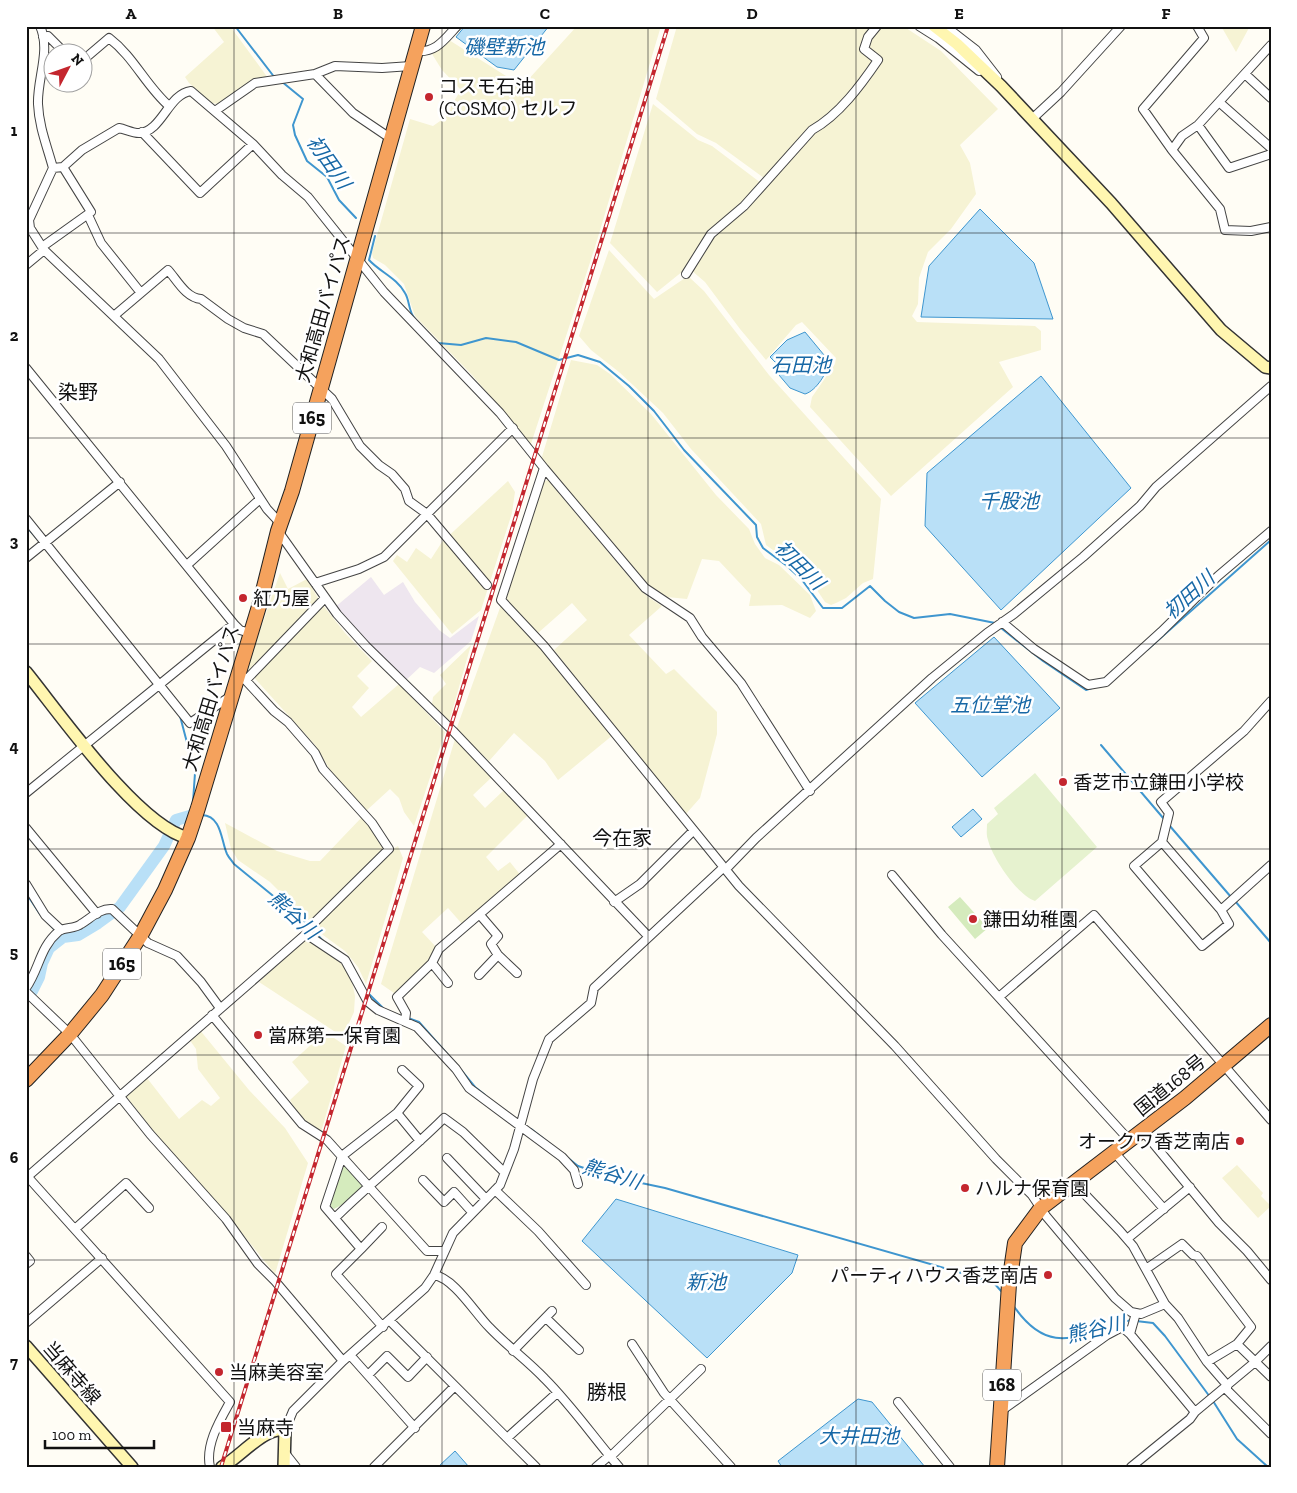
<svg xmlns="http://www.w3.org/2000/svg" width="1297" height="1493" font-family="'Zilla Slab','Noto Sans JP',serif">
  <rect width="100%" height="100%" fill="#fffdf5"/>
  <path fill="#eee6ef" d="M371,577L384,595L403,582L415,602L439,630L450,638L479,616L471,641L434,673L420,667L405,681L334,608Z"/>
  <path fill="#f6f3d4" d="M212,26H230L268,78L252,80L219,104L212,103L189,83L185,77L224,42Z
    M577,26H661L595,247L531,444L472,375L415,316L404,284L385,265L373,258L372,253L410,119L433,126L450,114L451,106L461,90L442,70L432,54L449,40L514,81L526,82Z
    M677,26H903L941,51L998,109L960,145L970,163L976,194L951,229L928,252L919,278L918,304L912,316L917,322L1035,326L1041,331V350L999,362L1013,387L891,496L810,407L812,397L835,364L836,358L802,322L796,325L766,360L740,329L705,282L691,270L712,240L771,183L716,143L697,134L656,99Z
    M1221,26H1250L1236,52Z
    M653,104L698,140L712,146L761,183L683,271L657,292L610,243Z
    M609,250L654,299L688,276L704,291L769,375L881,499L873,579L863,583L846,598L836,603L831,605L825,602L815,587L788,561L766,545L761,524L691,449L663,413L619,372L591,350L579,336Z
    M571,360L597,365L610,374L651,414L716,495L749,529L755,544L765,558L779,565L810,595L816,611L810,618L782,605L749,606L751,595L719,561L702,559L687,599L667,597L654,591L609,543L541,460Z
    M548,480L635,584L648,597L662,606L629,635L666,674L674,669L717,712V734L700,798L685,815L554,650L587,620L572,603L538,633L506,600L542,482Z
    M508,481L515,492L512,513L481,610L452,634L393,561L397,555L407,562L416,548L431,559L442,542Z
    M280,573L288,589L307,579L319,600L345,633L372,661L357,676L369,688L352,707L361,717L399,684L445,732L414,826L404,812L399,798L390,789L366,811L330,770L316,746L249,672L248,665Z
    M501,605L544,651L613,735L558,780L545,761L514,733L489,761L456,730Z
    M471,645L449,722L432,704L433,697L446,684L440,675Z
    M455,739L492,777L473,795L485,808L504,790L528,815L486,857L498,871L510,862L522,877L463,925L448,908L422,932L437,948L429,962L398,993H394L381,984Z
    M362,817L383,846L391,850L398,846L403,858L366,984L358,967L345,951L323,935L270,882L238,860L231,849L225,823L277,851L310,861H320Z
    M307,938L346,967L351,977L355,996L354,1012L345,1032L340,1035L259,982Z
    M199,1029L249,1090L285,1128L308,1163L275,1274L242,1233L167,1148L126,1096L147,1078L179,1119L202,1100L211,1106L220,1098L198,1069L196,1049L189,1039Z
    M325,1032L346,1046L321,1132L299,1116L290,1100L309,1082L292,1062Z
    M1237,1165L1263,1193L1261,1196L1271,1206L1258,1218L1222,1178Z"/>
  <path fill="#d5ebbd" d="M960,897L988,928L975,939L948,907Z
    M341,1166H345L364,1185L347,1202L334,1209L329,1205Z"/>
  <path fill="#e6f2cf" d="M1035,773L1097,847L1035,901C1018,896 992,857 988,840C986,835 987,829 987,824L998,814L994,808Z"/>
  <path fill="#b9e0f7" stroke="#3f96cf" d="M465,26H549L514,70L497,67L456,37Z
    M980,209L1034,263L1053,319L921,317L929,266Z
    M805,332L829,361C828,372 816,391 805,394L790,388L773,368L777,364L770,357L787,340Z
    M1041,376L1131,488L1001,610L925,526L927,473Z
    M994,637L1060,708L982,777L915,703Z
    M973,809L982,819L961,837L952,827Z
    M616,1199L798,1255L792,1273L707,1358L582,1241Z
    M858,1399L872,1402L925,1467H782L778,1461Z
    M455,1451L469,1467H438Z"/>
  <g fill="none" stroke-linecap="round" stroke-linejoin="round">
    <path stroke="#3f96cf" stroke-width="2" d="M235,26L275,78
      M281,81L303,99L293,125L295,135L307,161L327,177L339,200L356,218
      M375,236L369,260C380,272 397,278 405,293C410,301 408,311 415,319
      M438,343L461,345L486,338L516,342L559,360L578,355L600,362L629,386L654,411L684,450L756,525L757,537L763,548L787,566L802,580L823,608H842L870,586L885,601L899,612L914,618L950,614L995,623
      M26,526L41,543
      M1001,628L1043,661L1086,690L1095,687
      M1147,650L1271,540
      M180,716L195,773L193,802
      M1101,745L1164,819
      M202,815C222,816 221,841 227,854C229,858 232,861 234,864L310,926
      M1169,825L1231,897
      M26,893L40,914L55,930
      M1235,901L1271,943
      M313,930L323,941
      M58,933L63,937
      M337,950L347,958
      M351,964L366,991L383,1008
      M408,1018L419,1022L456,1064
      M461,1070L475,1087L485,1095
      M531,1129L545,1140
      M568,1158L578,1166L608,1176L665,1188L993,1282L1002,1292
      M1013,1305C1042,1348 1066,1342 1110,1327C1117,1325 1124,1321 1132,1320
      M1136,1321L1153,1323L1165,1336L1210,1397
      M1213,1401L1237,1439L1268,1467"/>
    <path stroke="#b9e0f7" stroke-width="12" d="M26,996L32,991L39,977L42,963L49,948L63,937L78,935L98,923L120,907L164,846L176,820L193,815"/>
    <g stroke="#444" stroke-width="10">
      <path id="street" d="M40,26C51,50 37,79 38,104C39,127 47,146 53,168L29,220L30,228L44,250L159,359L226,446L267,509L281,524
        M919,26L938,38L979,71
        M945,26L976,50L997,77
        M1197,26L1204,38L1143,109L1172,150L1220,209L1225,230L1251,231L1271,227
        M43,37L48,36L64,52
        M416,51C436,53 444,40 457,26
        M82,61L109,38C134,57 146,86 169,106
        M315,74L335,66L382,68L411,66
        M1245,74L1271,98
        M1219,102L1271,148
        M215,111L255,83L315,74L353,113L390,138
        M1032,119L1061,92L1121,26
        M1198,125L1229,168L1271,154
        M142,132L200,193L253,144
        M1172,150L1182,136L1198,125L1271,45
        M53,168L63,167L82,150L119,128C125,129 132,133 139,133C162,132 168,94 191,91L253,144L282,175L308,197L384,292L500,413L544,468L501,600L544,646L739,886L895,1046L996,1159L1032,1195L1046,1216L1115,1298L1131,1312L1141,1314L1165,1304
        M88,215L101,243L141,293
        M42,247L91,212L63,167
        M26,265L44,250
        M686,274L711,234L744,206L812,130C839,115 861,85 878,60L864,49L868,37L877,26
        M115,315L168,270C177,280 186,298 201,299L228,319L244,328L263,334L332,399L360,446L379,465L392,474L405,489L409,501L427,514L487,585
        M26,368L234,624L240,630L250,633
        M544,468L645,588L690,618L702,637L741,683L810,791
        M26,519L190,723L231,696
        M278,531L337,614L366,646L453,731L648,936
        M26,558L120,482
        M187,565L260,499
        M315,583L359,569L384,557L513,428
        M1002,622L1034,649L1088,685L1106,682L1161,632L1218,576L1271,531
        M246,680L325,598
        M26,793L234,624
        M26,828L97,914
        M1162,842L1221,910L1229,924L1202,946L1134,866L1162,842L1169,813L1161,802L1244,731L1271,701
        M726,869L756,838L932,678L987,633L1014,614L1083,557L1140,506L1156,487L1271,386
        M892,875L942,935L1130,1141
        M26,884L45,915L61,930
        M614,902L640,884L693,831
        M1221,910L1271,865
        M480,915L498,936L491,944L498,955
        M306,934L345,960L368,1002L378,1010L417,1027L456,1069L469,1088L562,1157L574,1170L578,1184
        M432,963L448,983
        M479,975L498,955L517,973
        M26,988C40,968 39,948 59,931C65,927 75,929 81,924C91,918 100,908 112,909L148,943L177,956L201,982L220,1008
        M26,992L70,1034L150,1134L226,1219L258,1264L275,1281L343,1361
        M999,997L1094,915L1271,1120
        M212,1015L302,1124L327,1140L427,1251H444
        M405,1021L406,1013L397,997L432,963L439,949L561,844
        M397,1113L420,1141
        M1143,1131L1219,1223L1247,1251L1271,1280
        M1114,1152L1164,1209
        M447,1158L486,1199
        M26,1175L230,1402C220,1420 205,1445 210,1467
        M26,1178L306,934L312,925L389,849L372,823L323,769L315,753L288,722L274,711L238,672
        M423,1180L444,1202L454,1192L472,1212
        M1074,1183L1120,1231L1133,1246L1165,1304L1178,1318L1207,1362L1227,1385V1390L1271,1434
        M495,1190L538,1231L586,1285
        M335,1218C370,1183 409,1153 444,1118L463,1132L504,1172
        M75,1229L126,1183L149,1208
        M1127,1239L1190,1187
        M361,1249L382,1227
        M26,1256L30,1261L26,1264
        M1146,1269L1182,1244L1193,1255L1197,1256L1251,1327L1237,1344
        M434,1275C454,1278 475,1313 489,1327C507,1346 527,1360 545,1379C572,1406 594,1438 619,1467
        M1136,1313L1130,1334L1195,1412
        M546,1318L579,1350
        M390,1321L536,1467
        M26,1323L102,1258
        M383,1327L336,1274L361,1249L325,1207L342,1156L397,1113L419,1086L402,1070
        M632,1344L664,1393L731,1467
        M513,1351L552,1311
        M350,1355L415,1428
        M1207,1362L1237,1344L1271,1377
        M368,1375L387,1356L408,1377L427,1357
        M898,1402L950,1467
        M1001,1411L1107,1335L1122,1327L1130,1334
        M285,1430L293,1411L343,1361L425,1288L434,1275L453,1233L500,1185L514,1149L533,1079L549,1039L591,1003L594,988L724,867
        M507,1438L557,1393
        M285,1453L296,1467
        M610,1457L701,1369
        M374,1467L455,1386
        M596,1467L609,1456
        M1131,1467L1190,1419L1195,1412L1255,1362L1271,1346"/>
    </g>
    <g stroke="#333" stroke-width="14">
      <path id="secondary" d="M934,26L957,44L1001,86L1111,203L1221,330L1265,367L1271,368
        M26,672C60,714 138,826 188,838
        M26,1346L132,1467
        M222,1467C240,1457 265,1426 285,1430L284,1467"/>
    </g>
    <g stroke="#222" stroke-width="16">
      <path id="highway" d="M26,1080L70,1034L102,995L141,935L165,890L188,838L198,808L260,603L278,531L292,491L423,26
        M997,1467L1009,1284L1015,1243L1041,1208L1185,1098L1271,1025"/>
    </g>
    <use href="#street" stroke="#fff" stroke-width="8"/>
    <use href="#secondary" stroke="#fff6b0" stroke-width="11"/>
    <use href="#highway" stroke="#f5a25d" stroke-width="14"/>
    <g stroke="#c4262e" stroke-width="4">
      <path id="rail" d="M221,1467L668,26"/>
    </g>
    <use href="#rail" stroke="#fff" stroke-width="2" stroke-dasharray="5.5" stroke-linecap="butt"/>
  </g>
  <path fill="none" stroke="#111" stroke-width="1" stroke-opacity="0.55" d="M234,26V1467M442,26V1467M648,26V1467M856,26V1467M1062,26V1467M26,233H1271M26,438H1271M26,644H1271M26,849H1271M26,1055H1271M26,1260H1271"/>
  <g fill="#c4262e" stroke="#fff" stroke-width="2">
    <circle cx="429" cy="97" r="5"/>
    <circle cx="243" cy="598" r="5"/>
    <circle cx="1063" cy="782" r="5"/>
    <circle cx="973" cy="919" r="5"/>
    <circle cx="258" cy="1035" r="5"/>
    <circle cx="1240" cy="1141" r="5"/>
    <circle cx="965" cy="1188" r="5"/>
    <circle cx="1048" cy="1275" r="5"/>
    <circle cx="219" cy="1372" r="5"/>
    <rect x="220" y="1421" width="12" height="12" rx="2.5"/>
  </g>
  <g text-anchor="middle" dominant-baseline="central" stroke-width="5" stroke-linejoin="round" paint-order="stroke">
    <g fill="#fff" stroke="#585858" stroke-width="1">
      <rect x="293" y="402.5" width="38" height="31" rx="4"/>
      <rect x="103" y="948.5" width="38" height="31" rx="4"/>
      <rect x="983" y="1369.5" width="38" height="31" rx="4"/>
    </g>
    <g font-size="18" font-weight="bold" fill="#111">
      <text x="312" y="418">165</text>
      <text x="122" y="964">165</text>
      <text x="1002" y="1385">168</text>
    </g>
    <g font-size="19" fill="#111" stroke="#fff" text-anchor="start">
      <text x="439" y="86">コスモ石油<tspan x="439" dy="22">(COSMO) セルフ</tspan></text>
      <text x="253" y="598">紅乃屋</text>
      <text x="1073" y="782">香芝市立鎌田小学校</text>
      <text x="983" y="919">鎌田幼稚園</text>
      <text x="268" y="1035">當麻第一保育園</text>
      <text x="1230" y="1141" text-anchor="end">オークワ香芝南店</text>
      <text x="975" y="1188">ハルナ保育園</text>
      <text x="1038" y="1275" text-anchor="end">パーティハウス香芝南店</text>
      <text x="229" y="1372">当麻美容室</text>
      <text x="237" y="1427">当麻寺</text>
    </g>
    <g font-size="19" fill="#111" stroke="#fff">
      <text transform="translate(323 309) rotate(-74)">大和高田バイパス</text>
      <text transform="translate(211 698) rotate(-73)">大和高田バイパス</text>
      <text transform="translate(1170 1085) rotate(-39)">国道168号</text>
      <text transform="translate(72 1373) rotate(49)">当麻寺線</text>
    </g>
    <g font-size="20" font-style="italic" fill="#1768a6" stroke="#fff">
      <text x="504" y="47">磯壁新池</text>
      <text transform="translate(329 162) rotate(55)">初田川</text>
      <text x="801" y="365">石田池</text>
      <text x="1009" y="501">千股池</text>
      <text transform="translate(800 565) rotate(45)">初田川</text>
      <text transform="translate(1189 595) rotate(-42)">初田川</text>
      <text x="990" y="705">五位堂池</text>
      <text transform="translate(294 915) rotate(43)">熊谷川</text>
      <text transform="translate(612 1174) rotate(17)">熊谷川</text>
      <text x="706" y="1282">新池</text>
      <text transform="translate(1096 1329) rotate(-13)">熊谷川</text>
      <text x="859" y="1436">大井田池</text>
    </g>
    <g font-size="20" fill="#111" stroke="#fff">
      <text x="78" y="392">染野</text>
      <text x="622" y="838">今在家</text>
      <text x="607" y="1392">勝根</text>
    </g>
  </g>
  <rect width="1297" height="1493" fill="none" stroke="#ffffff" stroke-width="55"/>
  <g transform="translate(68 68) rotate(49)"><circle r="24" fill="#ffffff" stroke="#a0a0a0"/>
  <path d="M0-4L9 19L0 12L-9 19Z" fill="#c4262e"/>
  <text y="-8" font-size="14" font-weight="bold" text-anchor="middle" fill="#111111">N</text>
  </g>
  <path d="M45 1440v8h109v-8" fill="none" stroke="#111111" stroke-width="2.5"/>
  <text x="52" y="1440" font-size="15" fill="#111111" stroke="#ffffff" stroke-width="4" paint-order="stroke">100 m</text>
  <rect x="28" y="28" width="1242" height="1438" fill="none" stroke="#111" stroke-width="2"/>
  <g font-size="16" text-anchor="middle" font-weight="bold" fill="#111">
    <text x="131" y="19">A</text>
    <text x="338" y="19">B</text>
    <text x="545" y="19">C</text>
    <text x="752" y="19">D</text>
    <text x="959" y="19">E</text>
    <text x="1166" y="19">F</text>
    <text x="14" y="136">1</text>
    <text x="14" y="341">2</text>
    <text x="14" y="547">3</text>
    <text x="14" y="752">4</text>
    <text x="14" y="958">5</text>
    <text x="14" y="1163">6</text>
    <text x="14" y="1368">7</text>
  </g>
</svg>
